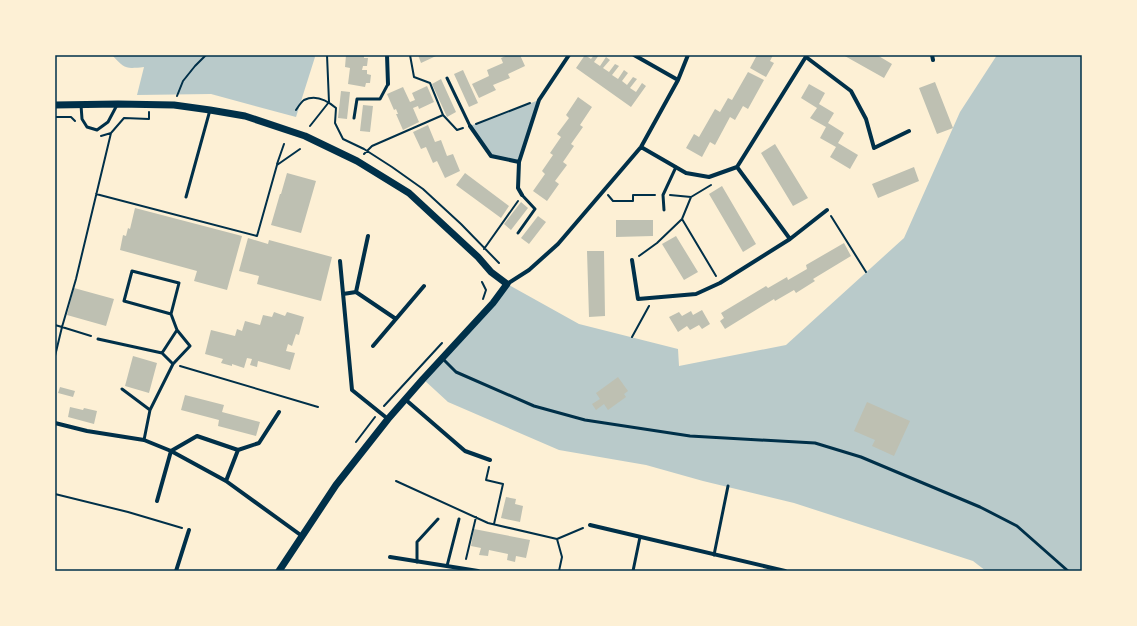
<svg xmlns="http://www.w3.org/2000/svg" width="1137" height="626" font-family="Raleway,sans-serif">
  <rect width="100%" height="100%" fill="#fdf0d5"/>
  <path fill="#b9caca" d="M112,55H314L315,57L296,117L211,94L137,95L144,67C125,69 125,69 112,55Z
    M997,55H1082V571H986L973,561L794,503L703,481L646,465L559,450L448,402L423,379L507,284L579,324L678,349L679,366L786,345L904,238L960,112Z
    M539,100L519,162L491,156L470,126Z"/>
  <path fill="#bec0b2" d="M346,55H364V58H368L367,66H363L362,70H367V74L371,75L370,83H366L365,87L348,84L350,68L345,67Z
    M418,55H436V56L421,63Z
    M508,55H520L525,66L508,74L510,78L493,85L496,90L479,98L472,84L489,76L487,70L503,63L501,58Z
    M585,55L591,59L594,55H599L594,62L600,66L606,57L610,60L603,68L609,72L615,64L619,66L612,75L618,79L624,70L628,73L622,81L627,85L633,77L637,79L630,88L636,92L642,83L646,86L631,107L576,68Z
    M757,55H773L770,61L774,63L766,77L750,68Z
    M843,55H877L892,64L884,78Z
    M463,70L478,103L469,107L454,74Z
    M748,72L764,80L748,109L743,106L735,120L730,117L715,145L710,142L702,157L686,148L694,134L699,137L715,109L720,112L728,98L732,100Z
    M441,79L456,112L447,117L432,84Z
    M935,82L953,128L937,134L919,88Z
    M809,84L825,93L819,104L834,113L828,123L844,133L838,143L858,155L850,169L830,157L836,147L820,138L826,127L810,118L817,108L801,98Z
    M427,86L434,102L419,109L418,106L413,108L419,122L403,130L396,114H398L396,109L394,110L387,94L403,87L410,102L415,100L412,93Z
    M341,91L350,92L347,119L338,118Z
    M578,97L592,107L580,125L583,127L571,144L574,146L563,162L567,165L555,181L559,184L547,201L533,191L545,174L542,171L553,155L550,153L561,137L557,134L569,118L566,115Z
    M363,105L373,106L370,132L360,131Z
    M428,125L435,142L441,140L447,156L453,154L460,171L445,178L437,161L433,163L426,147L421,149L413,132Z
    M775,144L808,198L793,206L761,153Z
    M914,167L919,181L878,198L872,184Z
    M287,173L316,181L301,233L271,225L280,194H281Z
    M465,173L509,206L501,218L456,185Z
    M722,186L756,244L743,252L709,194Z
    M521,202L528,208L511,230L504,224Z
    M135,208L242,236L227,290L194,281L197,271L120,250L123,235L126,236L128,228L130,229Z
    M538,216L546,222L529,244L521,238Z
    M616,220H653V236L616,237Z
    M676,236L698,272L684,280L662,244Z
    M248,238L268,244L269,240L332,257L321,301L257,284L259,276L239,271Z
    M844,243L851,256L813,279L815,281L796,293L794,290L775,301L774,299L725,329L720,321L724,318L721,313L766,286L768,288L787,277L788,280L807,269L806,265Z
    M587,251H604L605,316L589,317Z
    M74,288L114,299L106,326L67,315Z
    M702,310L710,324L702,329L699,325L690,330L687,326L678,332L669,317L679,312L682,316L691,311L693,315Z
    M274,312L285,316L287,312L304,317L299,335L296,334L292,346L288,344L286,351L295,353L290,370L258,361L257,367L250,365L252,359L247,358L244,368L232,364V366L221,363L223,359L205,354L211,330L235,336L237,329L242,331L245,321L260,325L263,315L272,317Z
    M133,356L157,363L149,393L125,386Z
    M618,377L628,391L624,394L626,397L608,410L604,404L596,410L592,404L600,399L596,393Z
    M60,387L75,391L73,397L58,393Z
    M185,395L224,405L222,412L260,422L256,436L218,426L219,420L181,410Z
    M867,402L910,421L894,456L872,446L875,440L854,431Z
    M70,407L83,410L84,408L97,411L94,424L68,417Z
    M506,497L516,499L515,504L523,506L520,522L501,518Z
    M474,529L530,540L526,558L516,556L515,562L507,560L508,554L489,550L488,556L479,555L481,548L471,546Z"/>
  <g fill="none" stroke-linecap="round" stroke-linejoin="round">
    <path stroke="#003049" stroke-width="2" d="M410,55L414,77L430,83L443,115L457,130L463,128
      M177,96L183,81L195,66L206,55
      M296,110C298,107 301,102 304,100C316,94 328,101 336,108L335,123L343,139L364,149L392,167L423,189L461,224L499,263
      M55,117H71L75,121
      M476,124L530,103
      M310,126L329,102L327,55
      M101,136L111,133L124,118L149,119V112
      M364,154L372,146L443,115
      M277,164L284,144
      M96,194L257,236L277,165L300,149
      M608,195L613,201H633V195H655
      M670,195L691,197
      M831,216L866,272
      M682,219L691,197L711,185
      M484,249L518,201
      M639,256L657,243L682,219L716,276
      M55,267V269
      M482,282L486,290L483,299
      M55,325L62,327L76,279L111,133
      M632,337L649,306
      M55,356L62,327L91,336
      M180,366L318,407
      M384,406L442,343
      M356,442L375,417
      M489,467L486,480L503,484L494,524
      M396,481L488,523L557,539L562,557L559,571
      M55,494L128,512L182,528
      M557,539L583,528
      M466,559L476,517"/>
    <path stroke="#003049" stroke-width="3" d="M447,78L470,126
      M81,105L82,119L87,127L97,130L108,122L117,105
      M354,118L357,99H380L388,84
      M186,197L210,110
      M664,210L663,195L676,167
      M518,233L535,209L522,195
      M132,271L179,283L171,314L124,301Z
      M98,339L162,353L173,364L150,410L144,440
      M162,353L177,330L171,314
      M443,359L456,372L534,406L585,420L690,436L815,443L861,457L980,507L1017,526L1068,571
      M173,364L190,346L177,330
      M122,389L150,410
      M714,555L728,486
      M417,562V542L438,519
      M447,566L459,519
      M633,571L640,537"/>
    <path stroke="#003049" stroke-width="4" d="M387,55L388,84
      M634,55L678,80
      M932,55L933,60
      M806,57L851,91L866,119L874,148L909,131
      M470,126L491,156L519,162
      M641,147L686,173L709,177L737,167L807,55
      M737,167L790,239
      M522,195L518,188L519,162L539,100L569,55
      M632,260L638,299L696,294L720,283L790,239L827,210
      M340,261L352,390L388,419
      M507,284L529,270L558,244L641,147L678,80L688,55
      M356,292L368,236
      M343,294L356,292L396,319
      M373,346L424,286
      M406,400L465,451L490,460
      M55,423L87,431L144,440L171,451L226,481L302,536
      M238,450L259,443L279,412
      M157,501L171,451L197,436L238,450L226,481
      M590,525L785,571
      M390,557L478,571
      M176,571L189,530"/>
    <path stroke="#003049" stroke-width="7" d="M55,105L118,104L174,105L210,110L245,116L305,136L357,161L409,193L478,257L491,272L507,284L493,303L423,379L388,419L336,485L279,571"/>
  </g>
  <rect width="1137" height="626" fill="none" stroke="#fdf0d5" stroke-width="112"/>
  <rect x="56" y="56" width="1025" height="514" fill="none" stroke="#003049" stroke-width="1.5"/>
</svg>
